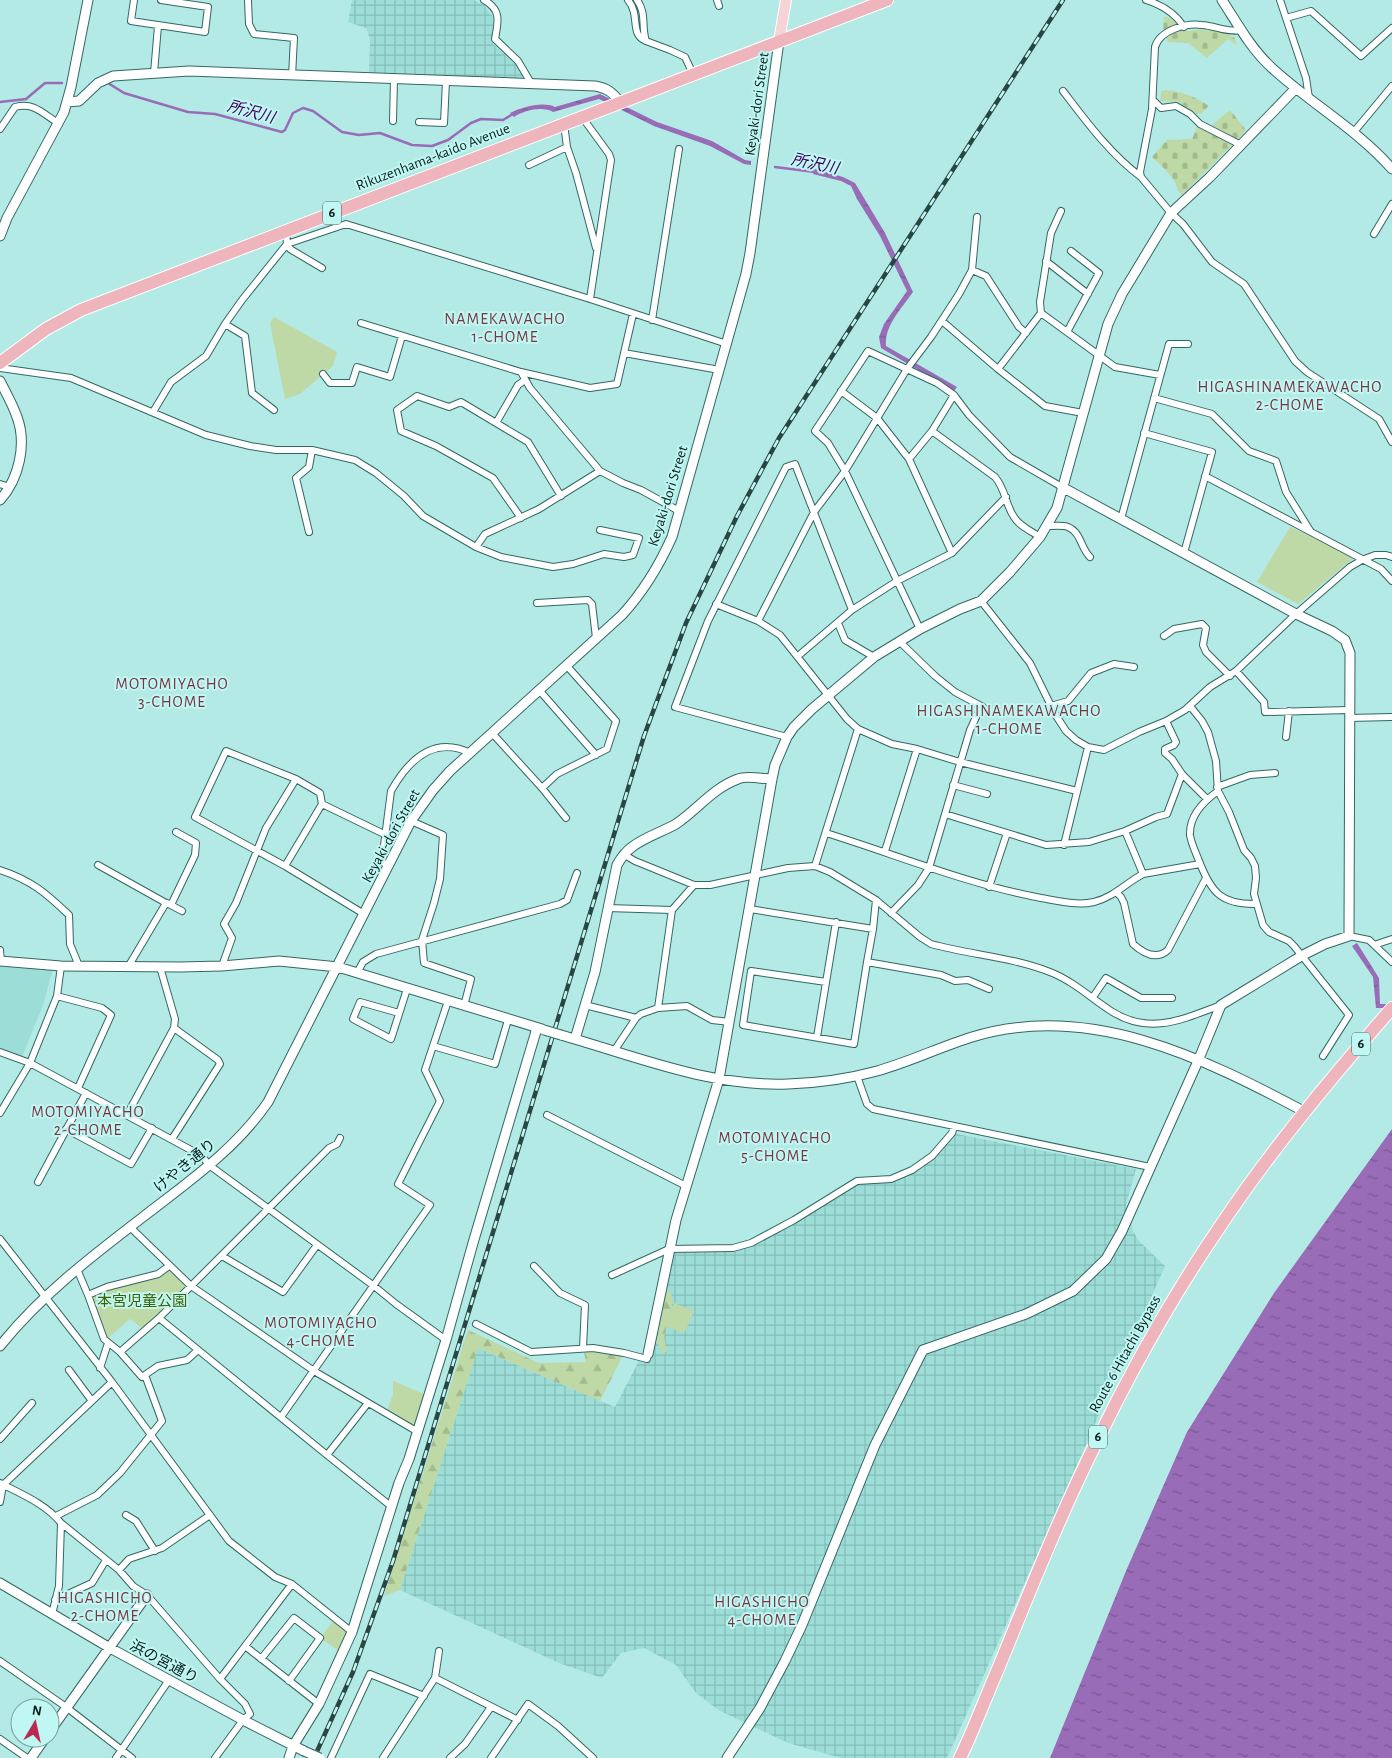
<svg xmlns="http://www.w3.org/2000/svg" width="1392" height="1758" font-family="'Alegreya Sans','Noto Sans JP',sans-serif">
  <defs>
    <pattern id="industrial-grid" width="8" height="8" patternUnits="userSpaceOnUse" patternTransform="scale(1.25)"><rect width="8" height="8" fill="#9dddd8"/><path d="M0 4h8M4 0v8" fill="none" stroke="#86bdb9"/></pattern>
    <pattern id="forest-firs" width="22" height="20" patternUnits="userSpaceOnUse" patternTransform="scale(1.25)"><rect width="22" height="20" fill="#bed9a5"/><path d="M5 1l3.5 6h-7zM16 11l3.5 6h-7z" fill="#a2ba8e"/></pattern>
    <pattern id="cemetery-stones" width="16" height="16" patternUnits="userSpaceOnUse" patternTransform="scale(1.25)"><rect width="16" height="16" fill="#bed9a5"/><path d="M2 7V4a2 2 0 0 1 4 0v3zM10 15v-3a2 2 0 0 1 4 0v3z" fill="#a2ba8e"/></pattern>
    <pattern id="water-ripples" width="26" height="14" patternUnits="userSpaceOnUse" patternTransform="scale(1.25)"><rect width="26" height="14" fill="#986cb6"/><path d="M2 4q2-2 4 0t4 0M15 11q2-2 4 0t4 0" fill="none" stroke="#7a5893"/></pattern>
  </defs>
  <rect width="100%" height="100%" fill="#b3eae6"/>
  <path fill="#9dddd8" d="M0,966L53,969L43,1005L22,1057L0,1048Z"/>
  <path fill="url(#industrial-grid)" d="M352,0H474L484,5L493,17V44L515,64L524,76L521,78L369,73L370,39L366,28L348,22Z
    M952,1133L1136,1169L1126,1205L1133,1231L1139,1241L1165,1266L947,1758H841L788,1743L720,1711L696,1693L676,1665L644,1648L621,1653L602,1678L559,1663L400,1590L478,1348L615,1407L647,1345L654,1310L663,1307L675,1251L751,1243L857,1181L891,1179L932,1156Z"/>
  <path fill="url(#forest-firs)" d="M670,1290L673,1300L664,1337L667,1353L663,1354L657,1341L666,1294Z
    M468,1330L539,1363L586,1362L583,1348L624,1353L600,1401L478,1348L400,1590L384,1596Z"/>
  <path fill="url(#cemetery-stones)" d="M1164,17H1168L1187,31C1204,28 1219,29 1235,38L1236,45L1228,39L1207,58L1188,43L1168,42L1163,31Z
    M1165,90C1184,92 1193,96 1209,106L1201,114H1197L1179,102L1160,101L1161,91Z
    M1230,110L1246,130L1238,141L1212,125Z
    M1197,127L1233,144L1182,195L1178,191C1175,176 1162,167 1152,157L1167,140L1192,139Z"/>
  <path fill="#bed9a5" d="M274,317L337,352L333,366L300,394L285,399L270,323Z
    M1290,527L1356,556L1298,604L1257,582Z
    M169,1270L186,1285L143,1329L130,1319L108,1338L103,1332L90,1297L110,1289L159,1275Z
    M674,1303L694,1311L684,1333L665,1326Z
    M393,1381L429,1396L418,1432L386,1414L393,1394Z
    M335,1619L352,1632L342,1653L320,1638Z"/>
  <path fill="url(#water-ripples)" d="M600,94L657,122L712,141L745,160L751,161V165L744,164L710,146L654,126L599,99L553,112C543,106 524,110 514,117L510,113C522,107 543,101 555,107Z
    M815,169L843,177L855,183L885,233L913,292C902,308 884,326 886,346L957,387L954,391L881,348L879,337L884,324L907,291L880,236L857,199L851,186L841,181L813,174Z
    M1357,943L1379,978L1380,1004H1392V1008H1376L1373,977L1352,946Z
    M1392,1129V1758H1050L1126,1571L1187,1432L1274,1293Z"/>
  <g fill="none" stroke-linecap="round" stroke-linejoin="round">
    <path stroke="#986cb6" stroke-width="2.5" d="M108,83L124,93L188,112L215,114L282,132L285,130L293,113L303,108L313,111L342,132L359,135L380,133L412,145L432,146L448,140L471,123L481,119L503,120L513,114
      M0,102L26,99L45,83H62
      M775,167L815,172"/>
    <g stroke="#336764" stroke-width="8">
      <path id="street" d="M134,0L131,21L205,32L208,7L161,0
        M248,0L249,24L254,34L294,38L292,76
        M484,0C502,10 498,22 495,39L518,61L531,83
        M628,0C641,16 629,34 646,41
        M637,0C647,14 641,26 646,41L670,50L685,57L693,74
        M717,0L719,6
        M1146,0C1162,5 1175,13 1184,27
        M1280,0L1306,78L1309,98
        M1286,18L1311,11L1361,56L1392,28
        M1242,30C1228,33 1216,26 1202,25C1186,23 1160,30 1155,47L1152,109L1140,172L1141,177L1171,213L1183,224L1212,262L1244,284L1295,361L1307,372L1379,419L1392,442
        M154,73L158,26
        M1063,91C1086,121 1110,154 1141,177
        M1153,100L1161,108L1176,106L1190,114L1200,124L1241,145
        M582,117L609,154L611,160L590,299
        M393,121L394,79
        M419,122L444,123L446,81
        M564,124L567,147
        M0,129L15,107C34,102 42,113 58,123
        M1353,133L1392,86
        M529,165L567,147L576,173L596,248
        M1374,234L1392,204
        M1046,261L1088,294
        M322,268L290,249L287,244L346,224L590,299L727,344
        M972,270L986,276L1019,327L1026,333
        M1041,313L1040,302L1051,233L1061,211
        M652,320L679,149
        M942,321L998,369
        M361,323L521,372L530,388L600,471L623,483L641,490L679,511
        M225,324L245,336L252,393L274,410
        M1067,332L1099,273L1071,251
        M624,353L714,369L719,372
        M0,368L71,378L206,435L250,446L276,450H312L355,460L376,473L404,496L423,516L476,547L501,557L553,567L573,564L604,554L624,557L633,555L639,538L600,530
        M521,372L590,388L617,384L633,314
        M323,374L330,383H352L357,367L390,377L402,336
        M841,391L877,418L909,459L952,553
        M1154,398L1212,414L1249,451L1276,461L1286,492L1311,532
        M153,412L171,382L206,356L225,324L242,300L287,244L286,231
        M1083,413L1045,406L998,369L1041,313L1115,367L1160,375
        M496,423L518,385L525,380
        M932,431L995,477C1006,490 1005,504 1014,517C1019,526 1031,531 1040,537
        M1144,433L1212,452L1184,553
        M909,459L932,431L954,395
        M1205,476L1381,569L1392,581
        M0,484L10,487
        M521,518L493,478L436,446L401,431L397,410L417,396L449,407L461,402L528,442L561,496
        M1121,519L1169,344H1188
        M1047,526C1054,526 1063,525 1068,527C1081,532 1081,549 1090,557
        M309,532L296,478L309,467L312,450
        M476,547L485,534L539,509L600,471
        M981,601L1030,663L1055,714L1066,731L1076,740L1088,747L1104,750L1139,732L1166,721L1185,710L1210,687L1236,671L1296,614L1350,567L1362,560L1375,555H1386L1392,557
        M537,603L588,600L592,604L596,638
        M716,604L758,621L780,635L847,719L858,729L892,744L917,749L960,762L1077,791
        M758,621L814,512L845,471L907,369L931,337L959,294L972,270L977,217
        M838,623L845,640L874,657
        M920,629L845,471L828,443L815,431L868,351L937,383L954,395L969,415L1010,457L1062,487
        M1164,636L1174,629L1202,624L1206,628L1203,645L1206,652L1230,676
        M798,656L852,610L897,581L952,553L1006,497
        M1236,671L1264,702L1265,712L1349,710
        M539,690L596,755
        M1051,706L1068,701L1091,673L1114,664L1134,667
        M1190,706L1202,721L1208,732L1216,761L1218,791L1229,812L1244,850L1251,858L1255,866L1256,878L1254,894L1263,925L1269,932L1289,941L1294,946L1349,1015L1323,1056
        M1349,718L1392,717
        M1166,721L1176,742L1174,745L1165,749V753L1172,759L1182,774L1207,799
        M492,733L542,788L566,818
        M787,737L675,707L708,621L786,467L795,464L852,610
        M1286,737L1289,711
        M953,785L987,794
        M1217,787L1250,775L1275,773
        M542,788L557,774L607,749L616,721L566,665
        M1218,791C1204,801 1189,816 1190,835C1191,843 1196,853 1199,861C1211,892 1221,905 1257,904
        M945,814L1046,845L1089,842L1125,831L1156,817L1167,814L1182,774
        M411,821L443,835L440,879L434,903L422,940L424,963L471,979L464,1006
        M1125,831L1143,874
        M826,833C897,855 967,884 1041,898C1058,901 1077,906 1094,902C1114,897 1126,883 1143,874L1200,864
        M1064,845L1088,747
        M885,851L917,749
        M623,854L635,861L694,885H710L788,868L815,866L830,872L876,900L920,937L931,944C971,955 1012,957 1050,972C1073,981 1091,998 1111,1011C1150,1036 1183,1019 1221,1005
        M98,865L166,903L128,967
        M285,866L322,804
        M815,866L858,729
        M388,867L382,861L391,791C408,761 433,735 470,753
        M0,870C31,880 46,893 69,915L70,944L79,966
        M989,887L1007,833
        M1117,893L1121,897L1124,903L1133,944C1143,953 1156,961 1168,950L1206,878
        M876,900L873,929L867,962L941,975L955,981L968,980L989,989
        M167,903L182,911
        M171,905L195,855L196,843L176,832
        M607,908L672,910L694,885
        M750,909L873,929
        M891,913L918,885L929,868L970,730L977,715L983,707L955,692L935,676L899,641
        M364,914L285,866L195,817L226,751L296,779L320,793L322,804L384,834
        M1349,936L1369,940L1392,962
        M1374,945L1392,939
        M0,950L1,961
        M222,966L232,938L224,924L236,903L266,828L296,779
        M357,973L363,962L376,954L560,904L567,900L577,873
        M826,982L751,971L743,1025L854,1044L867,962
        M57,996L102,1008L111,1015L78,1088
        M1093,997L1106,978L1141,998H1172
        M585,1005L636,1018
        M658,1008L672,910
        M399,1013L360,1002L353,1019L391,1039L407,989
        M817,1037L836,922
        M433,1046L495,1064L508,1020
        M614,1051L636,1018L641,1014L658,1008L687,1006L712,1020L730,1022
        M0,1052L30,1063L202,1156L209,1165L374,1286L396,1304L446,1340
        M857,1076L867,1104L873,1109L1150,1167
        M0,1113L30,1063L57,996L61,966
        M127,1115L174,1028L175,1019L160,967
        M547,1115L686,1186
        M66,1129L131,1164L152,1128
        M172,1139L220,1064L218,1060L174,1028
        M38,1182L86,1093
        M130,1227L191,1286L213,1301L314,1371L418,1432
        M0,1239L112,1382L229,1541L275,1577L292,1584L352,1632
        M222,1256L283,1292L317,1245
        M534,1266L560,1293L585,1305L583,1348
        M77,1269L88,1295L104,1339L120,1352L159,1318L329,1148L337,1144L340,1138
        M612,1275L669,1249L733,1248L751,1243L794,1220L857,1181L891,1179L912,1170L932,1156L952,1133L954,1127
        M88,1295L107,1287L158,1274L169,1266
        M159,1318L327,1455L392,1507
        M476,1324L531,1352L593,1348L624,1353L647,1359L648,1354
        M120,1352L142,1377L158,1366L187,1360L198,1350
        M100,1368L108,1343
        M69,1370L92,1401
        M281,1417L430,1205L398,1184L440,1101L425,1070L448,1001
        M0,1439L32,1403
        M327,1455L368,1403
        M0,1483C21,1494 46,1504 61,1523L119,1570L133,1586L147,1595L220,1679L245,1704L250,1714L243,1720L215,1758
        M0,1502L3,1485L112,1382
        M126,1515L136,1521L155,1551
        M56,1516L97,1495L120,1473L162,1421L145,1375
        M119,1570L129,1559L162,1548L210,1515
        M55,1600L92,1583L106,1560
        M52,1614L59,1586L61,1523
        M245,1646L319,1704
        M261,1659L294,1618L320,1638L289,1681
        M0,1661L66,1707L132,1758
        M435,1678L518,1720
        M220,1679L292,1584
        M0,1739L27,1758
        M116,1758L169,1680
        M331,1758L370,1674L424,1696
        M383,1758L435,1678L439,1651
        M450,1758L465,1744L491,1707
        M491,1758L528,1704L558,1726L593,1758"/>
    </g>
    <g stroke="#336764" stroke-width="11">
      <path id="secondary" d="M1222,0C1237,23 1251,49 1272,68C1310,103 1358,130 1392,169
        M67,102L79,101L98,83L113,76L189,71L595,86C607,88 612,92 620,102
        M0,236L7,218L64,112L71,87L88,0
        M0,381C6,393 13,405 17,417C27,444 19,479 0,500
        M0,961L61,966L180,967L222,966L279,961L338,967L542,1029
        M561,1035C635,1056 709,1087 788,1084C818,1083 848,1079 877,1071C909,1062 940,1047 972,1037C1088,1001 1204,1058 1305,1112
        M575,1039L595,972L617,865C621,858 625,852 632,847C645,837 662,832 676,824C697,810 713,788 738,779C747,775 762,779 772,779
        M0,1346C41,1295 92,1256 143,1217C188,1182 235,1150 268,1102L411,821L433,790L450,771L622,615C644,591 659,566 672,537L746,274L750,253L779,41
        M648,1354L676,1220L719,1079L772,779L775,765L787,737L794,727L812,709L874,657L920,629L960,609L981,601L1010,572L1040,537L1057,508L1108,324L1122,294L1171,213L1210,177L1296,88
        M0,1583L110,1648L243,1720L304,1751
        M50,1731L147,1595
        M31,1758L45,1738
        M289,1758L293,1746L319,1704L352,1632L399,1483L409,1459L446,1340L473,1243L537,1028
        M727,1758L760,1708L785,1661L802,1625L875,1445L923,1350L1026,1314L1073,1291L1106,1259L1122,1231L1198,1061L1221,1005L1303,955L1325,944L1349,936L1350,653L1345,640L1332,631L1296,614L1062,487"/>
    </g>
    <g stroke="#fff" stroke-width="12">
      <path id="primary" d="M779,41L786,0"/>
    </g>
    <g stroke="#fff" stroke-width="14">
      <path id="highway" d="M0,363L46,329L81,310L887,0
        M960,1758C974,1729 985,1699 998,1669C1030,1591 1061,1512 1099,1437C1134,1365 1174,1294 1219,1228C1271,1150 1331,1078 1392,1008"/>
    </g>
    <use href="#street" stroke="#fff" stroke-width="6"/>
    <use href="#secondary" stroke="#fff" stroke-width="9"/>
    <use href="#primary" stroke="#f5d3d7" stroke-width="10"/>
    <use href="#highway" stroke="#eeb5bc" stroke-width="12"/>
    <g stroke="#2a4643" stroke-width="4.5">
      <path id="rail" d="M314,1758L353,1672L393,1561L644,736L686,623L737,516L779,438L1063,0"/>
    </g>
    <use href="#rail" stroke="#c0f7f3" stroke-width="2.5" stroke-dasharray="8" stroke-linecap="butt"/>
    <g stroke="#336764" stroke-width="11" stroke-linecap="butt">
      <path id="secondary-bridge" d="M544,1030L561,1035
        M304,1751L320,1758"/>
    </g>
    <use href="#secondary-bridge" stroke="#fff" stroke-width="9"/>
  </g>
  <g text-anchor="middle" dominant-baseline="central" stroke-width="4" stroke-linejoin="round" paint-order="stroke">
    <g fill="#c0f7f3" stroke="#41605e" stroke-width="1">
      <rect x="323" y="201.5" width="18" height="23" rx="4"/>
      <rect x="1352" y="1032.5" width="18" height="23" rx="4"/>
      <rect x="1089" y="1425.5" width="18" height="23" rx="4"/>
    </g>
    <g font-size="14" font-weight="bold" fill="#0a201e">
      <text x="332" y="213">6</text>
      <text x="1361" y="1044">6</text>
      <text x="1098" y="1437">6</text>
    </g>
    <g font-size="15" fill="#0a201e" stroke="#c0f7f3">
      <text transform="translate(757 104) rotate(-82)">Keyaki-dori Street</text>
      <text transform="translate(433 157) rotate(-21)">Rikuzenhama-kaido Avenue</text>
      <text transform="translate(668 496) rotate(-73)">Keyaki-dori Street</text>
      <text transform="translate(391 836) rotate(-61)">Keyaki-dori Street</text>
      <text transform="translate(185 1166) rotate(-39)">けやき通り</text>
      <text transform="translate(1125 1354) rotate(-61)">Route 6 Hitachi Bypass</text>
      <text transform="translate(164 1662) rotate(28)">浜の宮通り</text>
    </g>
    <g font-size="15" fill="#3d6104" stroke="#c0f7f3">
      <text x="142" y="1301">本宮児童公園</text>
    </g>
    <g font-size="16" font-style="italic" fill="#41005f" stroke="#c0f7f3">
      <text transform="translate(251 112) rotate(15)">所沢川</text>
      <text transform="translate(815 164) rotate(12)">所沢川</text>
    </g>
    <g font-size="16" letter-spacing="1" fill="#7b3442" stroke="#c0f7f3">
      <text x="505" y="319">NAMEKAWACHO<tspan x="505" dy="18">1-CHOME</tspan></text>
      <text x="1290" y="387">HIGASHINAMEKAWACHO<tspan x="1290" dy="18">2-CHOME</tspan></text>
      <text x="172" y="684">MOTOMIYACHO<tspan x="172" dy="18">3-CHOME</tspan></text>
      <text x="1009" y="711">HIGASHINAMEKAWACHO<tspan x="1009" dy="18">1-CHOME</tspan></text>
      <text x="88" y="1112">MOTOMIYACHO<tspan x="88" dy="18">2-CHOME</tspan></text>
      <text x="775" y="1138">MOTOMIYACHO<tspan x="775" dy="18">5-CHOME</tspan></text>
      <text x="321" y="1323">MOTOMIYACHO<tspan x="321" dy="18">4-CHOME</tspan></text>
      <text x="105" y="1598">HIGASHICHO<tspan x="105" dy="18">2-CHOME</tspan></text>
      <text x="762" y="1602">HIGASHICHO<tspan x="762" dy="18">4-CHOME</tspan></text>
    </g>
  </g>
  <g transform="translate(35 1723) rotate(9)"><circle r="24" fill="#c0f7f3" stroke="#77a19e"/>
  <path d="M0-4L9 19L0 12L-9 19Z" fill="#b92951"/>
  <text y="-8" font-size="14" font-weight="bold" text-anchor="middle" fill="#0a201e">N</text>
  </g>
</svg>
